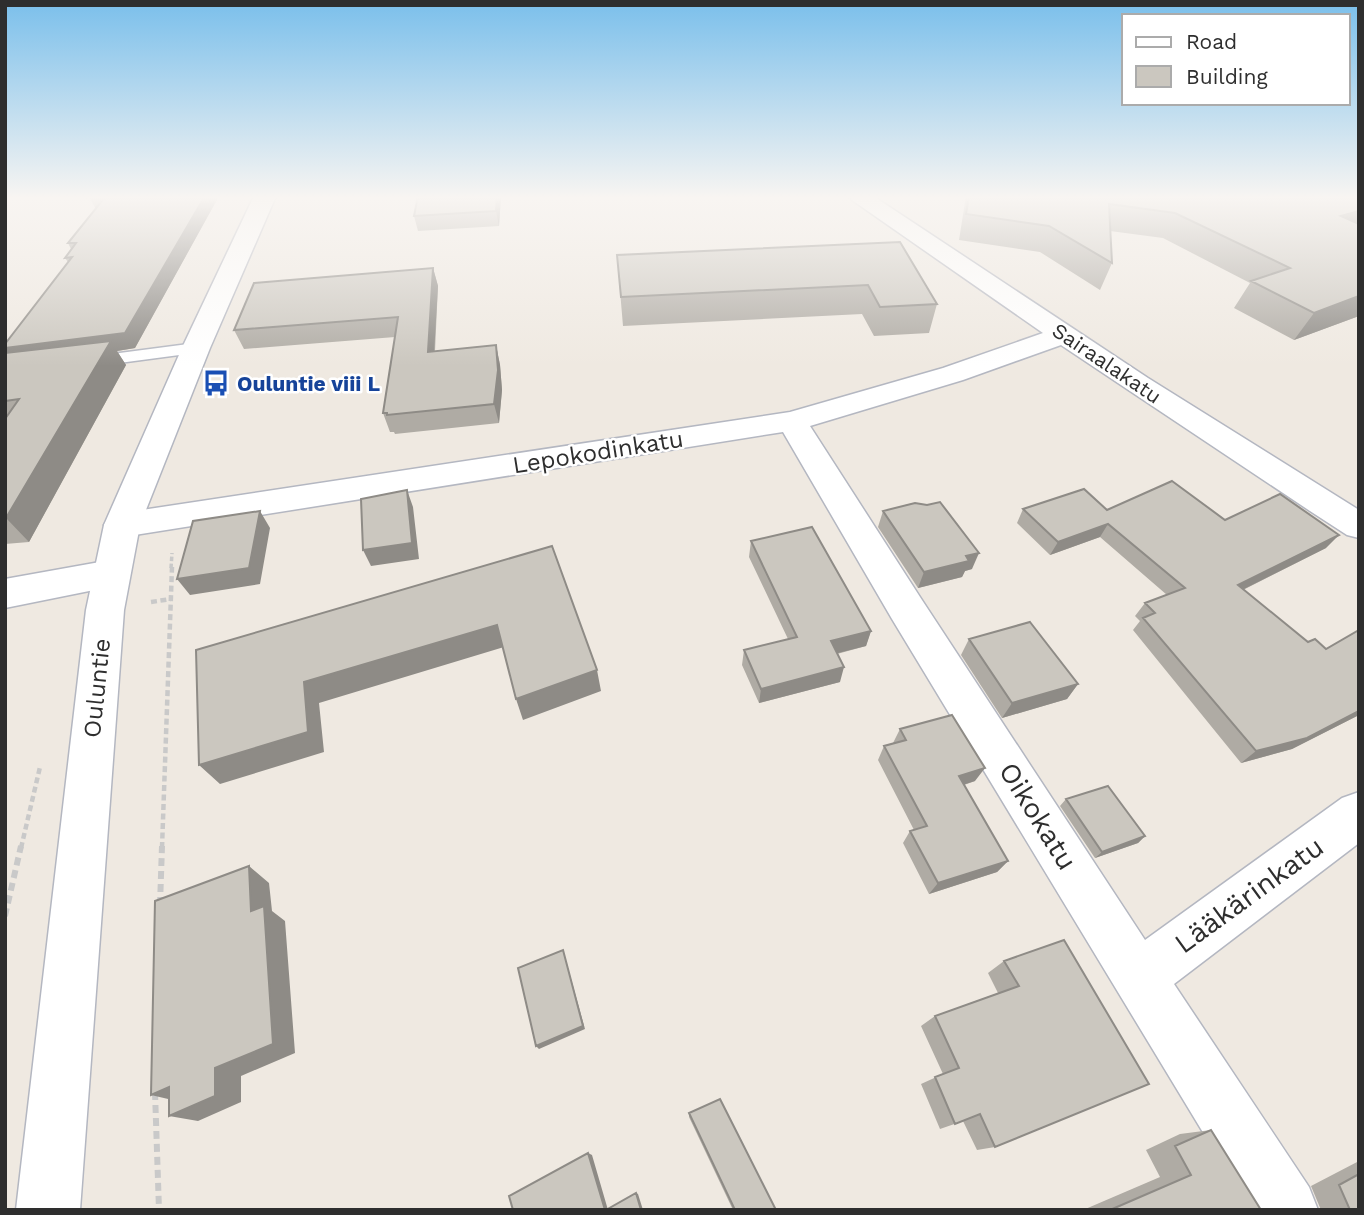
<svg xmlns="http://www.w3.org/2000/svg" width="1364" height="1215" font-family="'Work Sans',sans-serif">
  <rect width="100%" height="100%" fill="#efe9e1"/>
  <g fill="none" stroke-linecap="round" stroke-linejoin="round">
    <g stroke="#b4b7c1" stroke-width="3">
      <path id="service" d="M196,343L205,348L202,352L89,367L80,362L89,357Z"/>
    </g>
    <g stroke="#b4b7c1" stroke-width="3">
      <path id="minor" d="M849,196H873L1148,378L1359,510V538L1347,535L1310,511L1061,345L963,380L810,426L920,597L1145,940L1342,798L1359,792V843L1174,984L1309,1187L1318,1210H1250L892,619L783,432L122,537L110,534L104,525L110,516L122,513L790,412L943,368L1043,333L852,200Z
        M111,560L124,564L130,574L124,584L5,608V579Z"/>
    </g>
    <g stroke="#b4b7c1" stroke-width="3">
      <path id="secondary" d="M254,196H276L210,348L140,525L124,610L80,1210H16L86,610L104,525L182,348Z"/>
    </g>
    <path stroke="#c9c9c9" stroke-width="3.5" stroke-dasharray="4.5 2.5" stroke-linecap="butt" d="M171,568L172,553"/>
    <path stroke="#c9c9c9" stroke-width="4.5" stroke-dasharray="6 3.5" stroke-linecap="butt" d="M151,602L171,599
      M21,848L40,767
      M162,848L172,567"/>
    <path stroke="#c9c9c9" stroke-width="6" stroke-dasharray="8 5" stroke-linecap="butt" d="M160,905L162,846
      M5,916L21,846
      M155,1092L159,1210"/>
    <use href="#service" fill="#fff" fill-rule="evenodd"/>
    <use href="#minor" fill="#fff" fill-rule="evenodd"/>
    <use href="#secondary" fill="#fff" fill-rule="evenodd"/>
  </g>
  <path fill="#afaba4" d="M90,196H219L135,348L117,351L126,365L29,542L5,544V344L68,262L65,258L71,249L68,243L96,209L89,197Z
    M501,196L499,226L418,231L414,216Z
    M966,196H1359V316L1294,340L1234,308L1250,283L1163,238L1110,231L1112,263L1100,290L1040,252L959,240Z
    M900,242L937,304L929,333L874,336L862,314L623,326L617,255Z
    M433,268L438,286L435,351L496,345L500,365L502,390L499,423L395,434L394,432H390L383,413L395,337L244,349L234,330Z
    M1023,509L1107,510L1225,520L1326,548L1243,590L1308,642L1326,649L1359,630V715L1292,749L1241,763L1133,630L1140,621L1135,616L1145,603L1167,595L1100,537L1050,555L1017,523Z
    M883,511L972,569L965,571L962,577L918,588L878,527Z
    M751,541L871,631L866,646L837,654L840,682L759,703L742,665L744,650L788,639L749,557Z
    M969,639L1078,684L1067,699L1002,718L961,655Z
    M900,729L975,781L964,785L1008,861L997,872L929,894L903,843L910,831L914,830L878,760L884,746L893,743Z
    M1066,799L1145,836L1138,843L1095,858L1060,806Z
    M1064,940L995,1147L977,1150L963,1121L940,1129L921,1084L943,1074L921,1026L935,1016L998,993L988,973L1004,961Z
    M689,1113L776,1210H733L689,1117Z
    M1211,1130L1261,1210H1083L1160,1177L1146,1150L1180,1134Z
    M1359,1161V1210H1321L1311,1186Z"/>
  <path fill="#8e8b86" d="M205,196H219L135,348L117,351L126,365L29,542L6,518L104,352L5,353V348Z
    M497,196H501L499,226L496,211Z
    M1359,211V231L1341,216Z
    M433,268L438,286L433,371L428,352Z
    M1359,296V316L1294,340L1314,313Z
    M496,345L500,365L502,390L499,423L494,404Z
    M407,490L413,507L419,559L371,566L363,550Z
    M260,511L270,528L260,584L190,595L177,579Z
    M1108,524L1100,537L1050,555L1058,542Z
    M1339,535L1326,548L1226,598L1238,585Z
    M979,553L972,569L965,571L962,577L918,588L924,572L966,556Z
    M497,625L504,647L319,703L324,752L220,784L199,765L304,682Z
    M871,631L866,646L826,656L831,641Z
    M844,667L840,682L759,703L761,689Z
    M597,670L601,691L523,720L516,699Z
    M1078,684L1067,699L1002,718L1012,703Z
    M1359,711V715L1292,749L1241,763L1256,751Z
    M985,768L975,781L950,789L959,776Z
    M1145,836L1138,843L1095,858L1102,852Z
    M1008,861L997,872L929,894L938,883Z
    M249,866L269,883L272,911L285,921L295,1053L241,1076V1102L198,1121L169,1116L215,1068Z
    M563,950L585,1029L539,1049L536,1046Z
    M169,1087L181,1102L151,1095Z
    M588,1153L592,1155L608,1210H605Z
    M636,1193L638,1194L643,1210H641Z"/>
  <path fill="#cbc7bf" stroke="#8e8b86" stroke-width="2" d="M90,196H205L125,333L5,348V344L72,257L65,258L76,243H68L106,196L89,197Z
    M418,196H497L496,211L414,216Z
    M969,196H1359V211L1341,216L1359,224V296L1314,313L1251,281L1290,268L1175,213L1109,204L1112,263L1049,226L966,214Z
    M900,242L937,304L880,307L868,285L621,297L617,255Z
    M433,268L428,352L496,345L498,370L494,404L387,415V413H383L398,317L234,330L254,283Z
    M111,341L6,518H5V419L19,399L5,401V353Z
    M1172,481L1225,520L1280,494L1339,535L1238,585L1308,642L1315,639L1326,649L1359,630V711L1307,738L1256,751L1143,618L1155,613L1145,603L1185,588L1108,524L1058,542L1023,509L1084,489L1107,510Z
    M407,490L412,543L363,550L361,499Z
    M940,502L979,553L966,556L969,561L924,572L883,511L915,503L927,505Z
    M260,511L249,568L177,579L193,521Z
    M812,527L871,631L831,641L844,667L761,689L744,650L797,637L751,541Z
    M552,546L597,670L516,699L497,625L304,682L308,732L199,765L196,650Z
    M1030,622L1078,684L1012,703L969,639Z
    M952,715L985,768L959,776L1008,861L938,883L910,831L927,826L884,746L906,740L900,729Z
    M1108,786L1145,836L1102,852L1066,799Z
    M249,866L251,911L264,906L273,1044L215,1068V1096L169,1116V1087L151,1095L155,901Z
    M1064,940L1149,1084L995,1147L980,1114L955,1124L935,1077L959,1068L935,1016L1019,986L1004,961Z
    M563,950L583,1026L536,1046L518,968Z
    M720,1099L776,1210H735L689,1113Z
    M1211,1130L1261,1210H1110L1191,1175L1175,1146Z
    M588,1153L605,1210H513L509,1196Z
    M1359,1174V1210H1350L1339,1185Z
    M636,1193L641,1210H606Z"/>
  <linearGradient id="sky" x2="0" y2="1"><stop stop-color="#7abfeb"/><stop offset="0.54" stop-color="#f8f5f2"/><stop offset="1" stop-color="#f8f5f2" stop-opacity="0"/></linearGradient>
  <rect width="1364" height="366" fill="url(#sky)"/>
  <defs>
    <g id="bus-bare" transform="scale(2.1)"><path d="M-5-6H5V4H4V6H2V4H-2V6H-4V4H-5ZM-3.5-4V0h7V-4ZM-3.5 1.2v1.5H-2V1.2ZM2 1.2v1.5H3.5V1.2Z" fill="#1a4fb4" stroke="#fff" stroke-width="2.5" paint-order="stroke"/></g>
  </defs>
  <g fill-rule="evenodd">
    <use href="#bus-bare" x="216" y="383"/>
  </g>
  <g text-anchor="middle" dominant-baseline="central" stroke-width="5" stroke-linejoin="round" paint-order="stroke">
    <g font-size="21" fill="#2e2e2e" stroke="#fff">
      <text transform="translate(1107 363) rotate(34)">Sairaalakatu</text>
    </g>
    <g font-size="21" font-weight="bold" fill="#164399" stroke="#fff" text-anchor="start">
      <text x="237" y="383">Ouluntie viii L</text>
    </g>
    <g font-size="24" fill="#2e2e2e" stroke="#fff">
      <text transform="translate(598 452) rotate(-9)">Lepokodinkatu</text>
      <text transform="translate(97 688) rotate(-84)">Ouluntie</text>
    </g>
    <g font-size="28" fill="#2e2e2e" stroke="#fff">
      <text transform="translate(1038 816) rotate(58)">Oikokatu</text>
      <text transform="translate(1249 895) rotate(-36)">Lääkärinkatu</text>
    </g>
  </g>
  <rect width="1364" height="1215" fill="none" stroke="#2e2e2e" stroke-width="14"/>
  <rect x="1122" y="14" width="228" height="91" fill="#ffffff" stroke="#ababab" stroke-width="2"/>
  <rect x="1136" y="37" width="35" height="10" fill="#ffffff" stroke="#ababab" stroke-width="2"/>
  <text x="1186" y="49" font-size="21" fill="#2e2e2e">Road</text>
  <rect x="1136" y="66" width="35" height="21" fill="#cbc7bf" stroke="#ababab" stroke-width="2"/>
  <text x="1186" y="84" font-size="21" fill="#2e2e2e">Building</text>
</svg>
